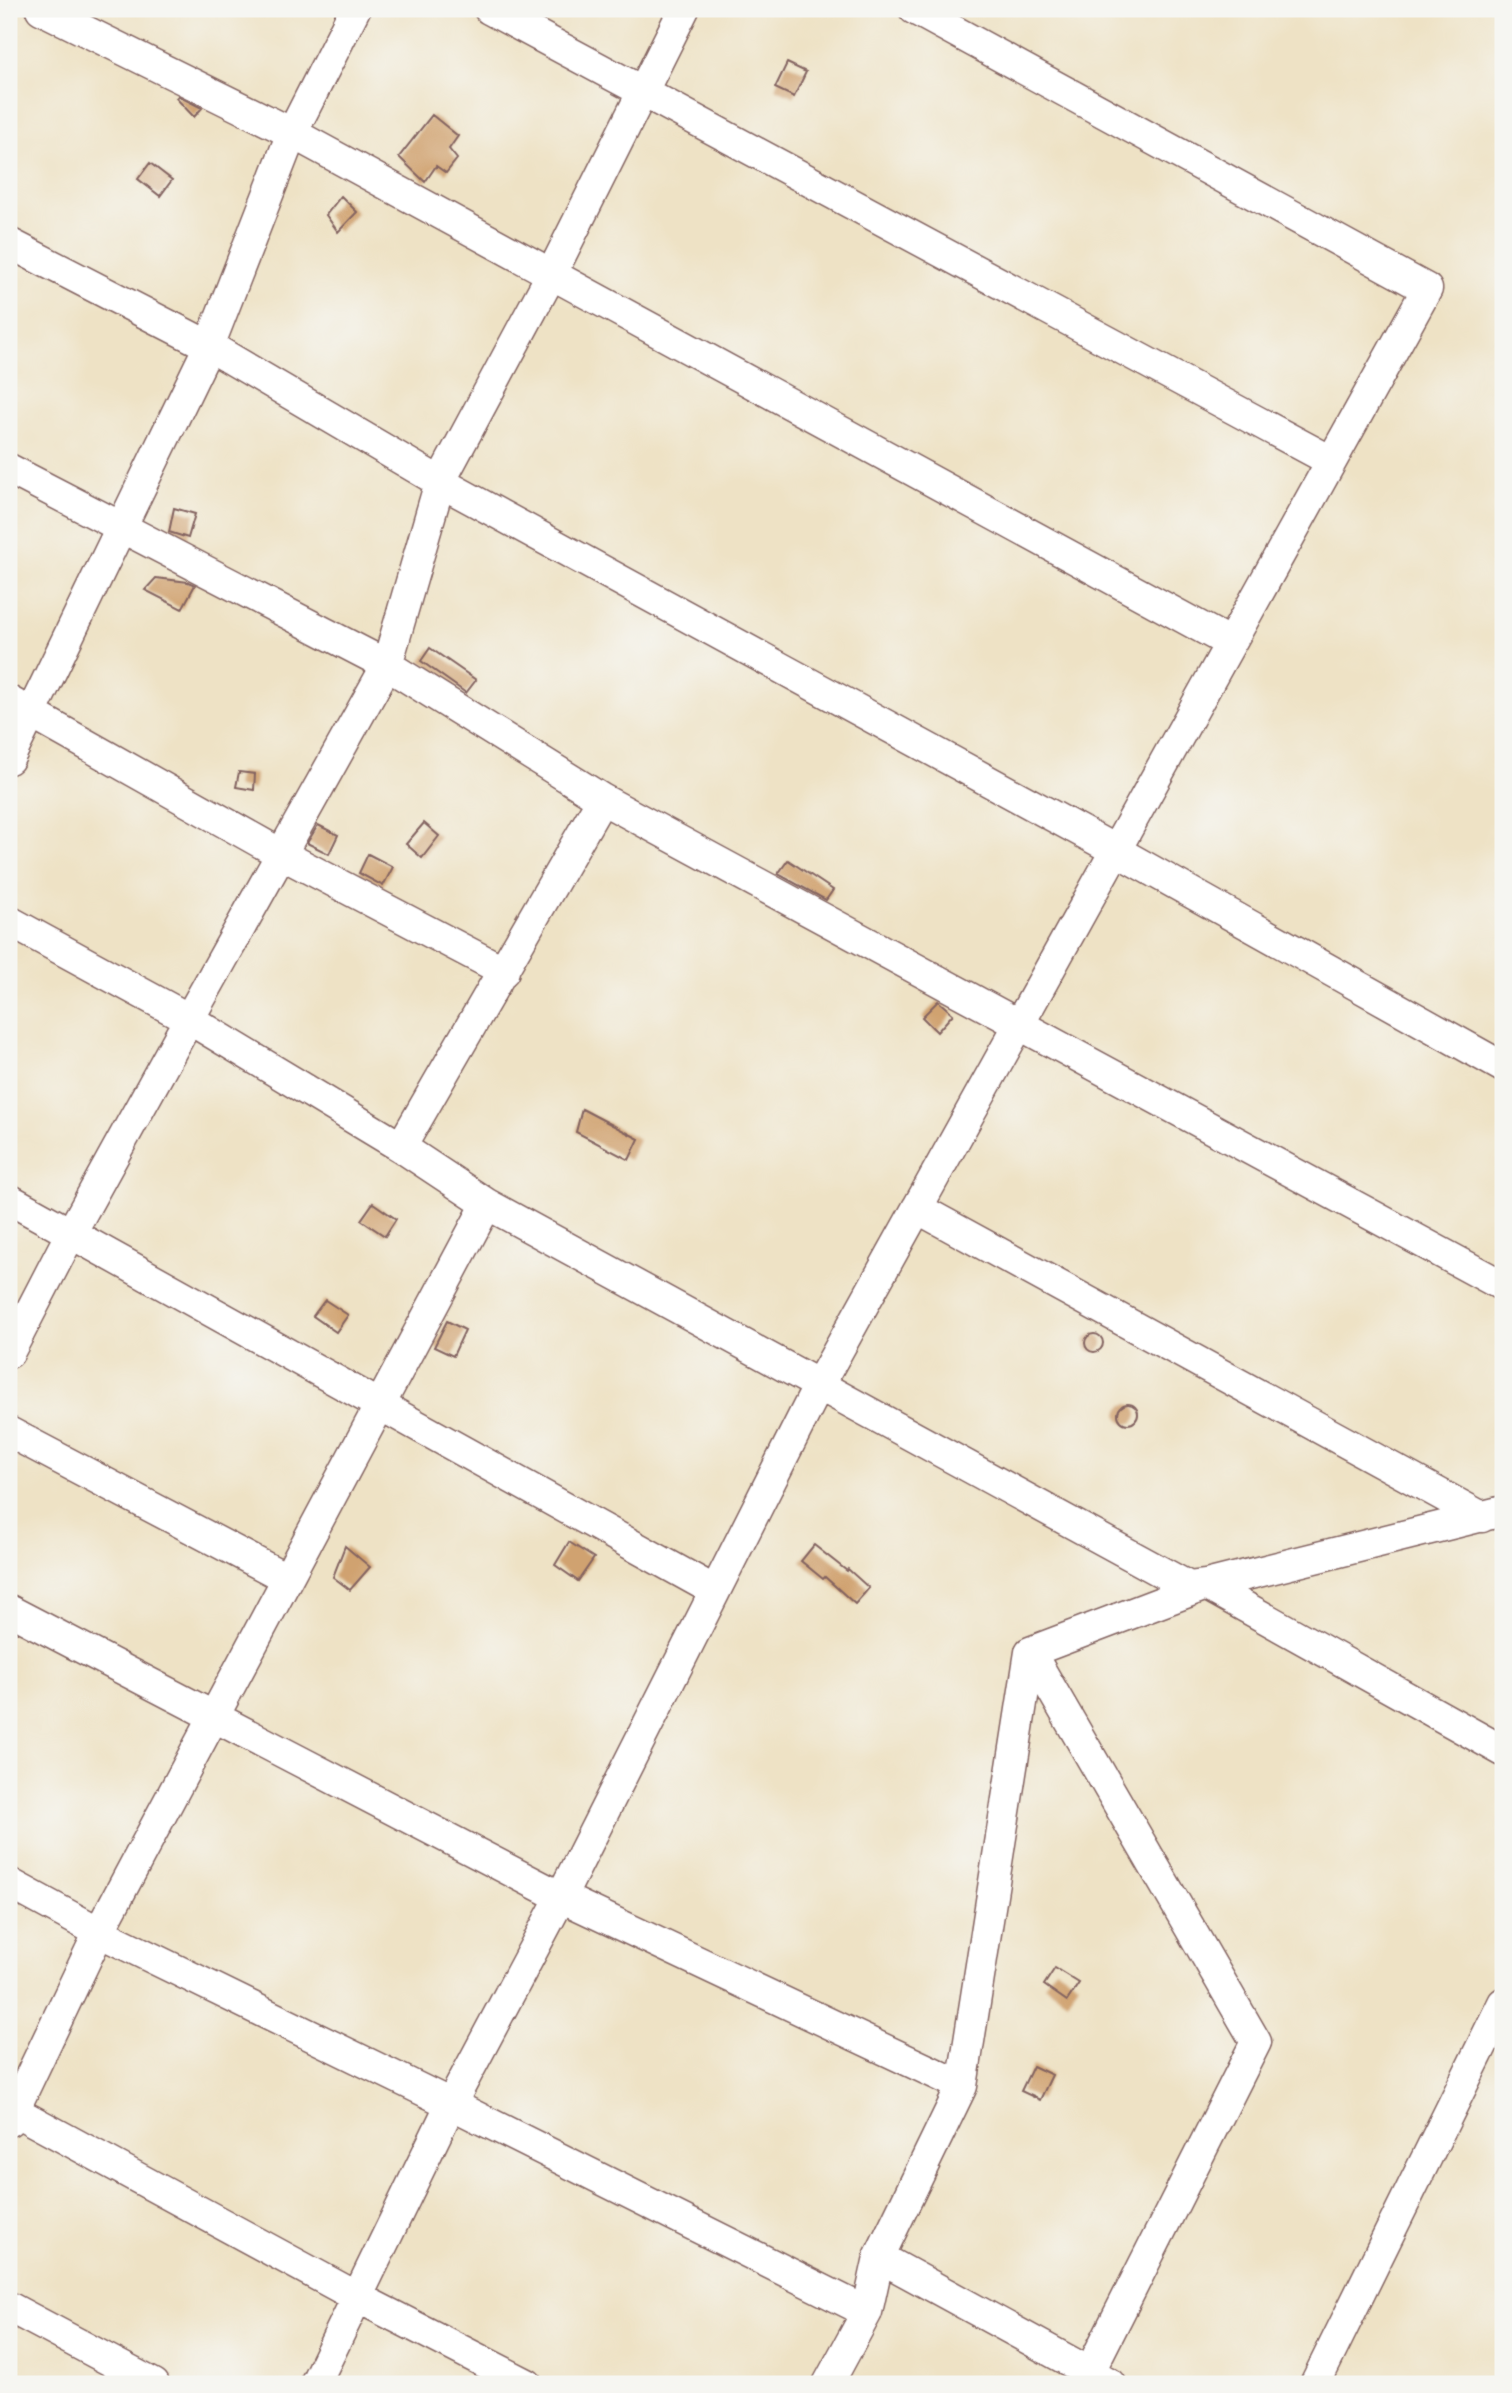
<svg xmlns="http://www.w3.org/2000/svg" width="1512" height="2393" font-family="Mali,sans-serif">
  <rect width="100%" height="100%" fill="#f6f6f2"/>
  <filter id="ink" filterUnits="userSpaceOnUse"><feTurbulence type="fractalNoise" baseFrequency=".0143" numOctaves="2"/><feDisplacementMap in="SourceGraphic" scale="14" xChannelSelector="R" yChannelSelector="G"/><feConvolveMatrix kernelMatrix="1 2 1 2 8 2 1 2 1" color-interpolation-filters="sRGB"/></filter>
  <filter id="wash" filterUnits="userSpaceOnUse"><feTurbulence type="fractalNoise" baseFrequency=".00686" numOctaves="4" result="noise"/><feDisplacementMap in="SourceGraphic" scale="28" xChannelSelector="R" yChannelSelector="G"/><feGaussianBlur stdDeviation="1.57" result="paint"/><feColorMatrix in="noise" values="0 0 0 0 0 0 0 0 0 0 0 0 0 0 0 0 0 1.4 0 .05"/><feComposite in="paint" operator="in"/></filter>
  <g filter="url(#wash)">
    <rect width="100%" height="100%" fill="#eee2c5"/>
    <g id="blocks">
      <path fill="#d0a26f" d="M787,63L806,72L794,97L775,88Z
        M178,96L202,108L194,117L176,98Z
        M432,115L458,136L449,149L457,159L446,173L436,166L425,182L399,157Z
        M150,163L172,180L160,196L138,179Z
        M341,196L357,212L338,232L326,215Z
        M174,508L195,514L188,538L169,532Z
        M156,578L188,582L195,585L182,609L145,590Z
        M430,648L476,680L466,693L421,661Z
        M239,772L255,774L254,790L236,787Z
        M424,823L439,836L422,858L406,844Z
        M318,825L338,835L329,854L307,843Z
        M368,854L393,867L383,886L359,873Z
        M788,860L833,890L826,900L778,874Z
        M938,1001L953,1014L937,1032L922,1017Z
        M582,1109L639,1139L629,1160L576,1132Z
        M373,1203L396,1219L385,1236L361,1220Z
        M325,1300L348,1315L336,1332L313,1316Z
        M447,1321L465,1330L453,1356L434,1347Z
        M1085 1343a9 9 0 1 1 18 0a9 9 0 1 1-18 0Z
        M1118 1414a10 10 0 1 1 20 0a10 10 0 1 1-20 0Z
        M569,1542L594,1558L578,1581L555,1565Z
        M814,1545L847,1571L848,1569L869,1588L855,1604L825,1577L823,1579L801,1561Z
        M345,1546L370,1567L350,1590L333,1577Z
        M1055,1968L1079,1983L1067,2001L1044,1985Z
        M1033,2066L1052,2075L1040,2100L1021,2091Z"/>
    </g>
  </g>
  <g filter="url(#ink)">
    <use href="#blocks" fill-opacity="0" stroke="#836361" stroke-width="2"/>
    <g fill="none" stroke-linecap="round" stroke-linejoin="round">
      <g stroke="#836361" stroke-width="33">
        <path id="minor" d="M41,9L292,133L1230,643
          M489,9L1331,461
          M9,243L209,346L440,482L1115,850L1503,1067
          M9,469L387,665L602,799L1503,1286
          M9,701L281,854L504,971
          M9,759L209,346L292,133L355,9
          M9,921L189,1019L401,1147L487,1204L1189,1587L1206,1585L1503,1511
          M401,1147L602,799
          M9,1199L715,1591
          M917,1208L1482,1517
          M9,1353L71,1233L189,1019L387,665L440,482L551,275L684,9
          M9,1432L286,1578
          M9,1610L561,1897L962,2086
          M1030,1652L1256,2042L1090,2371
          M9,1883L99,1932L451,2104L867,2312L828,2384
          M9,2108L359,2298L527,2384
          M9,2121L99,1932L487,1204
          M879,2257L1111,2384
          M9,2307L154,2384
          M867,2312L879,2257L962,2086L1030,1652L1206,1585L1503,1751
          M315,2384L451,2104L561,1897L819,1385L1427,289L914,9
          M1315,2384L1503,2003"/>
      </g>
      <use href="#minor" stroke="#fff" stroke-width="30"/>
    </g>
  </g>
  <rect width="1512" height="2393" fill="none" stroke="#f6f6f2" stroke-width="35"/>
</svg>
